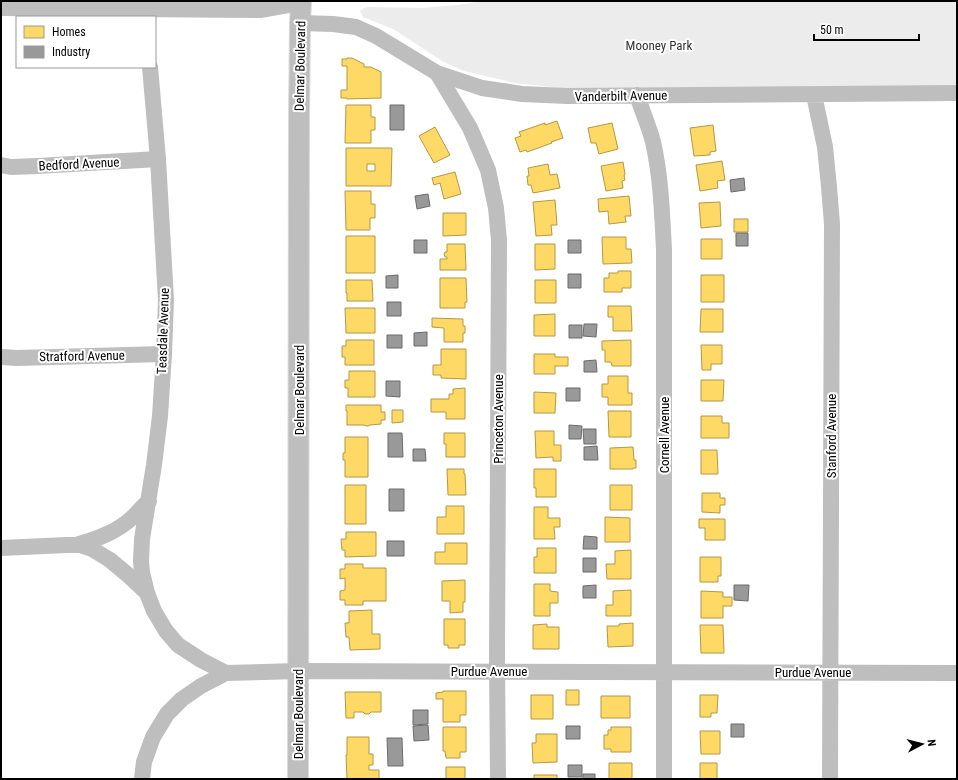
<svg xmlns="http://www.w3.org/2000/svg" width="958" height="780" font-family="'Roboto Condensed',sans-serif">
  <rect width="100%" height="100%" fill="#fff"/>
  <path fill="#ececec" d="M482,1H957V88H559L515,83L464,71L442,61L393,29L363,17L360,11L364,8L369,7L421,8L458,5Z"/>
  <path fill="#ffd966" stroke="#b29847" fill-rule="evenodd" d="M347,58H352L364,64V67H371L381,72V98L347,99V98H341V90H347V66H342V59H347Z
    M346,105H371V117H375V130H371V143H345Z
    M557,121L563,138L551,142L552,143L527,152L526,150L520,152L515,138L521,136L519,132L545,123V125Z
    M612,123L618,149L599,154L596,143H591L588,128Z
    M713,125L716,151L710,152V155L694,156L690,128Z
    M435,127L450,155L434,163L419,136Z
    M346,148H392L391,186H346ZM367,164H375V171H367Z
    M722,161L725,180L717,181L718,188L700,191L696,165Z
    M623,162L625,174L624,175L625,180L622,181L623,188L606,191L601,166Z
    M548,164L550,175L557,174L560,188L533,193L531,185H528L527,176H529L528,168Z
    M455,172L461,194L444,199L440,183L434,185L432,178Z
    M345,191H371V204H375V218H370V230H346Z
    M629,196L631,216H625L626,222L609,224L608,211L599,212L598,199Z
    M555,200L557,225H551L552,235L536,236L533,202Z
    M720,202L721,226L701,228L699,203Z
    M443,213H466V235L443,236Z
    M734,219H748V232H734Z
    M346,236H375V273H346Z
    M602,237H626V249H631L632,263L603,264Z
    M701,239H722V259H701Z
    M447,244H465L466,270H440V259H447V257H445L444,254L445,252H447Z
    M535,244H555V269L535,270Z
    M618,271H631V288H622V292H604V278H609V273H618Z
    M701,275H724V302H701Z
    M440,278H466L467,302H465V308H440Z
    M346,280H372L373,301H347V293H346Z
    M535,280H556V303H535Z
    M608,306H631L632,331H613V317H608Z
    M345,308H375V333H346Z
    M701,309H723V332H700Z
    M555,314V336H534V315Z
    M432,318L463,319V326H465V333H463V342H444V328L432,327Z
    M346,340H374V365H345V357H342V346H346Z
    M631,340V366H612L611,362H605V350H602V341Z
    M701,345H722V364H711V370H702Z
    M441,349H466V379L441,378V375H433V365H441Z
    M534,354H555V357H568V366H555V374H534Z
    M349,371H375V397H348V388H345V380H349Z
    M608,376H628V393H632V405H608V397H602V384H608Z
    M701,380H724L723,401H701Z
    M465,388V419H446V412H431V399H449V394H453V389Z
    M534,392L556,393L555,413H534Z
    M346,405H381V412H385V420H381V424L370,425L368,426H366L364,425H347V411H346Z
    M392,410H403V422L392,423Z
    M608,411H631V437H609Z
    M701,416H722V423H729V438H701Z
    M535,431H554V445H561V461H553V457L536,458Z
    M444,433H465V457H446V444H444Z
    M345,437H368V477H345V460H343V453H345Z
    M633,447L634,460H636V468H633V469H610V448Z
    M701,450H717L718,474H701Z
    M447,469H464V474H465L466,495H448Z
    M534,469H556V497H536V488H534Z
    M345,485H366V524H345Z
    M610,485H632V510H610Z
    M702,493H720V498H725V505H720V513L702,512Z
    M446,506H464V534H437V517H446Z
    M534,507H548V518H560V527H554L555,539H534Z
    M605,517L630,518V542H605Z
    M699,519H725V540H705V528H699Z
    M346,532H376V556L345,557V550H342L341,539H346Z
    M445,543H467V564H435V552H445Z
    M537,548H556V573H534V557H537Z
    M631,550V579H607L606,564H615V551Z
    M700,557H721V576H718V582H700Z
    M345,564H363V568H386V601H363V605H345V600H340V591L345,590V578L340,579V569H345Z
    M465,580V602H463V612L450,613V601H442V581Z
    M534,584H550V591L558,592V603H550V616H534Z
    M631,590V616H606V605H613V591Z
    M701,591L723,592V597H732V606H723V618H701Z
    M372,610V634H380V649L350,650L349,637H346L345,623H349V611Z
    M444,619H465V645H459V648H448V645H444Z
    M633,623V646L608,647L607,626H619V624Z
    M547,624V627H559V649H533V625Z
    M700,625H723L724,653H701Z
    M566,690H579V705H566Z
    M443,691H466V715H460V722H443V699H436V693L443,692Z
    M345,692H381V712H371L369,714H365L363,712H354V718H346Z
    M531,695H553V719H531Z
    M700,695H718L717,713H711V717H700Z
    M601,696H630V718H601Z
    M443,727H466V752H460V758H446L445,751H443Z
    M611,727H631V752H611V749H604V735H608V730H611Z
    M700,731H720V754H701Z
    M536,734H557V762L533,763L532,743H536Z
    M347,737H369V754H373V765H369V770H379V779H347L346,755H347Z
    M609,763H632V779H609Z
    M700,763H717V779H700Z
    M446,767H465V779H446Z
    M534,775H557V779H534Z"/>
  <path fill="#999" stroke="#6b6b6b" d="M390,105H404V130H390Z
    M744,178L745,190L731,192L730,180Z
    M428,194L430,206L417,209L415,196Z
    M736,233H748V246H736Z
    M414,240H427V253H414Z
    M568,240H581V253H568Z
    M568,274H581V288H568Z
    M398,275V288H386V276Z
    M387,302H401V316H387Z
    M584,324H597L596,337L583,336Z
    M569,325H582V338H569Z
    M427,332V346H414V333Z
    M387,335H402V348H387Z
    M596,360L597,372H584V361Z
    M386,381H400V397L386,396Z
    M566,388H580V401H566Z
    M569,425L582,426L581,439H569Z
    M583,429H596V444H584Z
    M388,433H402L403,457H388Z
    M597,446L598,460H584V447Z
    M413,449H425L426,461H413Z
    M389,489H404V511H389Z
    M584,536L597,537V549H583Z
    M387,541H404V556H387Z
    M583,558H596V572H583Z
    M596,585V598H583V586Z
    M734,585H749L748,601L734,600Z
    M413,710H428V724L413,725Z
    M731,724H744V737H731Z
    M428,725L429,740L414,741L413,726Z
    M566,726H580V739H566Z
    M387,738H402L403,766H388Z
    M568,765H582V777H568Z
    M583,774H595V779H583Z"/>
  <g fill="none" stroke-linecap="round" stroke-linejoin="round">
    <g stroke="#dbdbdb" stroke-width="22">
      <path id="major" d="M298,779L299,116L300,23L301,1"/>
    </g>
    <path stroke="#bebebe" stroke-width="16" d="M1,8L260,10L288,5L300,1
      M300,23L333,24L356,27L376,36L437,73L482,88L522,94L567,96L957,93
      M437,73L470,128L488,170L496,208L499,240L497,659L498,779
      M637,95C642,111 649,126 653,142C661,177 662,213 664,249V779
      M814,95L825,147L829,187L832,224L830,779
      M1,165L11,167L38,166L158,159
      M1,357L17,358L164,354
      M76,545C97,539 117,532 133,517C138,512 143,506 149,501
      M1,548L67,545H80L92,549L110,560L128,575L147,593L154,611L166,631L178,645L201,660L226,673L298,671L957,673
      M147,593L142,572L141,561L142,539L154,465L160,416L164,354L166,300L158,159L150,67
      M142,779L144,762L153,737L167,714L182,699L201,686L226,673"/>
    <use href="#major" stroke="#bebebe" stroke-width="20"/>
  </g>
  <g text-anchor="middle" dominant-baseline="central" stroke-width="4" stroke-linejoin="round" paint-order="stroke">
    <g font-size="13" fill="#333" stroke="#fff">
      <text x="659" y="45">Mooney Park</text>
    </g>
    <g font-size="13" fill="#000" stroke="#fff">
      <text transform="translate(300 66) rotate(-89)">Delmar Boulevard</text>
      <text transform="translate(621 96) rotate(-1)">Vanderbilt Avenue</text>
      <text transform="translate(79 164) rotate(-3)">Bedford Avenue</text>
      <text transform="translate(163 331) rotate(-88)">Teasdale Avenue</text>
      <text transform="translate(82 356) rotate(-1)">Stratford Avenue</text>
      <text transform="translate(299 390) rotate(-90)">Delmar Boulevard</text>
      <text transform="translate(498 419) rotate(-90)">Princeton Avenue</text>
      <text transform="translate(664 435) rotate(-90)">Cornell Avenue</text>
      <text transform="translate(831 436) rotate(-90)">Stanford Avenue</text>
      <text x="489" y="671">Purdue Avenue</text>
      <text x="813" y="672">Purdue Avenue</text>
      <text transform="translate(298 714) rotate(-90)">Delmar Boulevard</text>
    </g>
  </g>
  <rect width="958" height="780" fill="none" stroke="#000000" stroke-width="4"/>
  <rect x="16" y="16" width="140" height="52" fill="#ffffff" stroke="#999999"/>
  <rect x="24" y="26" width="20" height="12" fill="#ffd966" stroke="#999999"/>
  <text x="52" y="36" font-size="12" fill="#000000">Homes</text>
  <rect x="24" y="46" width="20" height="12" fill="#999999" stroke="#999999"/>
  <text x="52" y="56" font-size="12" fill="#000000">Industry</text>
  <g transform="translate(922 744) rotate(83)" stroke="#ffffff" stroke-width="3" paint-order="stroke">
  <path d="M0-3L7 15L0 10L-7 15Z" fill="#000000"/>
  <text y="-6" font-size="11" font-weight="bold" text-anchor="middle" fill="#000000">N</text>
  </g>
  <path d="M814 34v6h105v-6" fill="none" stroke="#000000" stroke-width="2"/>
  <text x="820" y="34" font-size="12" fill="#000000" stroke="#ffffff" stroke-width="3" paint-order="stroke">50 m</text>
</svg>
